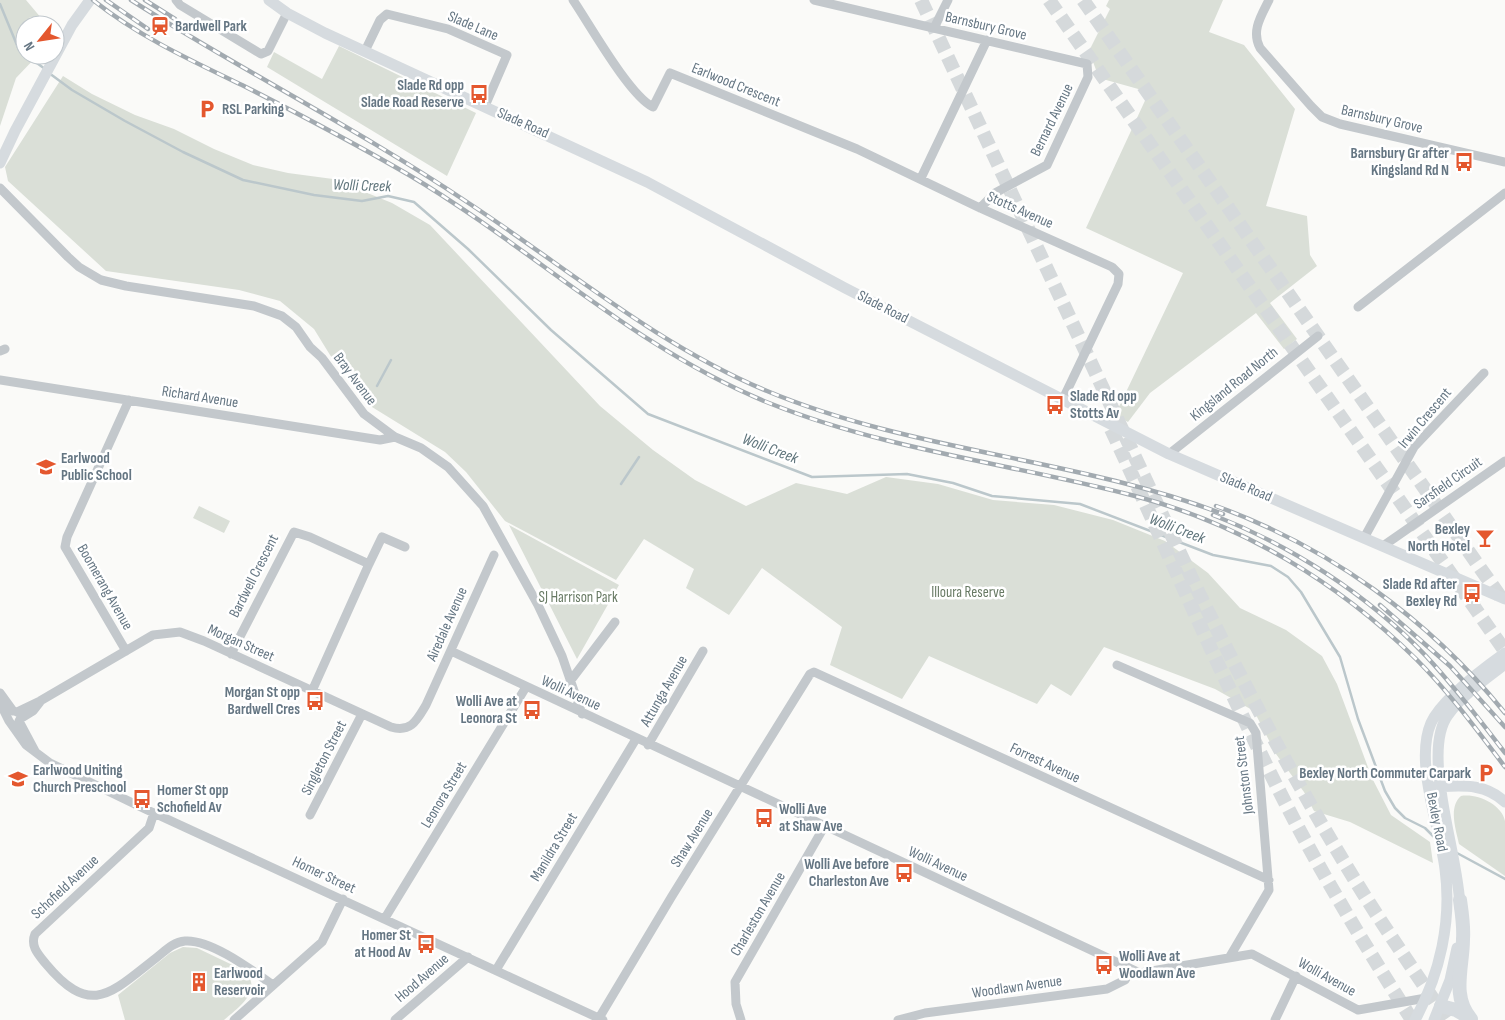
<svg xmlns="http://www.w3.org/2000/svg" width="1505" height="1020" font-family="'Sofia Sans Condensed',sans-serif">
  <rect width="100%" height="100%" fill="#fafaf8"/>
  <path fill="#dadfd7" d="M0,0H26L42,19L44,25H25V55H38L16,78L0,126Z
    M1109,0H1223L1209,32L1244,45L1295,109L1266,206L1307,216L1310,255L1317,266L1270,303L1297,339L1284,349L1256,313L1150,393L1128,422L1115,415L1183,273L1086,228L1149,92L1099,78L1089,51L1110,9L1106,6Z
    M339,46L476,113L447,176L267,67L274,52L322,79Z
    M63,76L92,94L135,115L174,129L214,149L253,165L288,173L333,179L392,203L430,225L600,406L653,450L695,480L746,506L796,483L847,494L886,477L938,484L993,500L1054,505L1113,520L1165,541L1208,573L1240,608L1286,630L1322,656L1337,684L1372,778L1391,815L1430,842L1433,863L1350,822L1314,811L1304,792L1276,754L1254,711L1215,689L1104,647L1071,696L1051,684L1037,704L929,656L902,699L830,665L842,627L762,568L729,615L686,588L694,569L644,539L616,580L505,521L466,472L445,452L372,407L330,355L314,329L280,301L239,290L106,271L8,181L5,167Z
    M199,506L230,521L224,533L193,518Z
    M509,525L619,585L577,659Z
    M1461,796C1476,793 1502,804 1505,821C1505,838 1505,859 1505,876L1459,844C1456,830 1448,807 1461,796Z
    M183,947L197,948L243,970C265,989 239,1007 224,1020H125L118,995L170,953Z"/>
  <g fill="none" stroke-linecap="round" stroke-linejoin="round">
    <path stroke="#bbc7cb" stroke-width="2.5" d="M0,4L19,50L25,54
      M26,55L45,69
      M49,73L72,90L125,121L183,152L243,180L314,195L362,201L388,196L414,202L468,249L551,330L648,414L812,477L907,474L953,483L992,496L1080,504L1213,555L1271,566L1288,577L1301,592L1340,657L1358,719L1385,791L1395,808L1405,818L1425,828L1434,837
      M377,386L391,360
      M621,484L639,457
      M1457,853L1505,879"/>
    <path stroke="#d5d9db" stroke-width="14" stroke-dasharray="14 7" stroke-linecap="butt" d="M921,0L1195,585C1241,679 1290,772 1344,862C1376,916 1412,967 1447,1020
      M1049,0L1505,651
      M1083,0L1504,602
      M1111,429C1170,556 1225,686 1290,812C1327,883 1369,952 1412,1020"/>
    <path stroke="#c3c8cc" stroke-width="9" d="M176,0L180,5L261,54L268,51L287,13
      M573,0C590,25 629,95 653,107L670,73L857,149L980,208L1112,267L1119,274L1118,284L1063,399
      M814,0L1087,64L1088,77L1047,165L995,193L980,208
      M1269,0C1261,16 1251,31 1260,48L1311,106L1322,117L1340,124L1505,162
      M934,28L948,0
      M365,51L380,20L387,14L448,29L507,55L485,106
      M921,178L987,40
      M0,188L68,257L79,267L101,280L126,286L254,306L282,316L296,327L310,347L322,358L364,414L395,437L421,448L448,467L483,506L538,605L562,656L582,714
      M1358,307L1505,193
      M0,351L5,349
      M0,380L380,440L395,437
      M1169,454L1318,336
      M1364,538L1414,447L1484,373
      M1383,546L1505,461
      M369,564L382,537L405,547
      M126,651L65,547L67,537L129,400
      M451,651L1140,973L1252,954L1358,1010L1426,998
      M231,654L294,532L310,537L369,564L312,691
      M1117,665L1250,723L1256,733L1269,890L1229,958
      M571,680L615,622
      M0,693L13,711
      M0,703L9,721L26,745L50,763L143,808L603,1020
      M17,712L40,701L153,635L180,632L204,641L391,727C411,733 417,720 426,705L494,555
      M20,719L33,711L40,702
      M19,721L35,751
      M648,745L703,651
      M154,813L149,828L35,934C30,946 38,954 46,964C91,1018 111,993 156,958C165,951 173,942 185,941C211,939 253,971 273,985
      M310,815L362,714
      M385,918L526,687
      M496,970L636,739
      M599,1018L672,896L810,674L814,672L1269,880
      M234,1020L322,942L343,899
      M395,1020L468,957
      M741,1020L736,1004L735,982L824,827
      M898,1020L925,1013L1107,989L1125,980L1131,969
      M1275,1020L1296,976"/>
    <path stroke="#d6dbdf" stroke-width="11" d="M269,0L287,13L325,33L647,182L845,288L1169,454L1505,599
      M0,163L15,131L72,25L90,0
      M1434,787C1460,786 1484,782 1505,802
      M1460,908C1460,859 1420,753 1448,715C1462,695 1486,679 1505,664
      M1415,1020C1440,974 1452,921 1445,869C1440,828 1414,762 1431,723C1441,700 1484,668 1505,653
      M1434,1020L1450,980L1457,948"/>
    <path stroke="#d6dbdf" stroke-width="14" d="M1460,900C1462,914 1464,926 1463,939C1463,967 1451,996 1471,1019
      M1441,1006L1456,1010L1470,1018"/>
    <g stroke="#a2aab0" stroke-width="4.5">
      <path id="rail" d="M93,0C138,36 190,60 242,85C299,114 354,143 409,175C531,247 635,349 769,403C886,450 1013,464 1135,496C1241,524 1338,582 1416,659C1449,692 1477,730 1505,767
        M106,0L148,29
        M131,0C241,70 358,129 467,202C566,267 657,345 767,391C913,452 1076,458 1223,514
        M145,0L175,19
        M1216,506C1329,547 1429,619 1505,713
        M1213,515C1292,546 1367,594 1426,656C1454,686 1480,720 1505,753
        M1380,605L1450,666L1505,727"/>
    </g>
    <use href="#rail" stroke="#fff" stroke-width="2.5" stroke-dasharray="8" stroke-linecap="butt"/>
  </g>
  <defs>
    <g id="station-bare" transform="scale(1.5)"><path d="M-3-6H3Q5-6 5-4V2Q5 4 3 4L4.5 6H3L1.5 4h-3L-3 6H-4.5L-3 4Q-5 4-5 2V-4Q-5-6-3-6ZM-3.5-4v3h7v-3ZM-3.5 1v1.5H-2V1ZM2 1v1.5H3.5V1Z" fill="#e4572e" stroke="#fff" stroke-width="2.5" paint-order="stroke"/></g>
    <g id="bus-bare" transform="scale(1.5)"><path d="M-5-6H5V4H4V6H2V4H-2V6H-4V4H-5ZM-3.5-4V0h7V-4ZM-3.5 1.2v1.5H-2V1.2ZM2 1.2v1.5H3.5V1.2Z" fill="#e4572e" stroke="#fff" stroke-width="2.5" paint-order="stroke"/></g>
    <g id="parking-bare" transform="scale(1.5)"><path d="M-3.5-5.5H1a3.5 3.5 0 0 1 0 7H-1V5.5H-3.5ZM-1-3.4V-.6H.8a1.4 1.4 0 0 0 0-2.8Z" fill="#e4572e" stroke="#fff" stroke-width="2.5" paint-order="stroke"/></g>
    <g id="school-bare" transform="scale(1.5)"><path d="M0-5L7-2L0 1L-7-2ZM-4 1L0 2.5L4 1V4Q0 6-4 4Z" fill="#e4572e" stroke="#fff" stroke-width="2.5" paint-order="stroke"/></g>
    <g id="bar-bare" transform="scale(1.5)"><path d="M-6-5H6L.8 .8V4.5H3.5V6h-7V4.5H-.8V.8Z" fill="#e4572e" stroke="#fff" stroke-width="2.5" paint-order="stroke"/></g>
    <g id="building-bare" transform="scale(1.5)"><path d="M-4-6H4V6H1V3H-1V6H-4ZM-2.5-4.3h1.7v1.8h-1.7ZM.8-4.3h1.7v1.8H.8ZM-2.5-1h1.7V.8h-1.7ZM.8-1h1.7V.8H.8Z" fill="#e4572e" stroke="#fff" stroke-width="2.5" paint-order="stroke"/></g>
  </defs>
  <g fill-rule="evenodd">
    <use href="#station-bare" x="160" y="26"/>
    <use href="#bus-bare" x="479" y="94"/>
    <use href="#parking-bare" x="207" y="109"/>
    <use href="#bus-bare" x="1464" y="162"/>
    <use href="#bus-bare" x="1055" y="405"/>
    <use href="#school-bare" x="46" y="467"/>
    <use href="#bar-bare" x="1485" y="538"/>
    <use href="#bus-bare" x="1472" y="593"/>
    <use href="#bus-bare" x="315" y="701"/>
    <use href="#bus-bare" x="532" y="710"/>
    <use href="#parking-bare" x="1486" y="773"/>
    <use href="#school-bare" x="18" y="779"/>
    <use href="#bus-bare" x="142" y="799"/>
    <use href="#bus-bare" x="764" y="818"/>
    <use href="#bus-bare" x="904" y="873"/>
    <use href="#bus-bare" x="426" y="944"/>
    <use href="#bus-bare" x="1104" y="965"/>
    <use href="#building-bare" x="199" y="982"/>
  </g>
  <g text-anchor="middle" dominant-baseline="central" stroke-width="5" stroke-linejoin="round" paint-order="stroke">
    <g font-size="15" font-weight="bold" fill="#657683" stroke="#fff" text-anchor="start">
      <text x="175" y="26">Bardwell Park</text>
      <text x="464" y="85" text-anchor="end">Slade Rd opp<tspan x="464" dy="17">Slade Road Reserve</tspan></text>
      <text x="222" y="109">RSL Parking</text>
      <text x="1449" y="153" text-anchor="end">Barnsbury Gr after<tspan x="1449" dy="17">Kingsland Rd N</tspan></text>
      <text x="1070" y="396">Slade Rd opp<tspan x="1070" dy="17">Stotts Av</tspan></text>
      <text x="61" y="458">Earlwood<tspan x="61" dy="17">Public School</tspan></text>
      <text x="1470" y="529" text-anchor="end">Bexley<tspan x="1470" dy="17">North Hotel</tspan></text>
      <text x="1457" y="584" text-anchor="end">Slade Rd after<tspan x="1457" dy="17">Bexley Rd</tspan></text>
      <text x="300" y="692" text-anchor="end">Morgan St opp<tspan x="300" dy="17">Bardwell Cres</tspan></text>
      <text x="517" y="701" text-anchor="end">Wolli Ave at<tspan x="517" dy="17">Leonora St</tspan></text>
      <text x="33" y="770">Earlwood Uniting<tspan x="33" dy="17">Church Preschool</tspan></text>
      <text x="1471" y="773" text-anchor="end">Bexley North Commuter Carpark</text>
      <text x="157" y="790">Homer St opp<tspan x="157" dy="17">Schofield Av</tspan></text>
      <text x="779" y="809">Wolli Ave<tspan x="779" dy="17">at Shaw Ave</tspan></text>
      <text x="889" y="864" text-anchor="end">Wolli Ave before<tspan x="889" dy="17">Charleston Ave</tspan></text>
      <text x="411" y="935" text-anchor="end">Homer St<tspan x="411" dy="17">at Hood Av</tspan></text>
      <text x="1119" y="956">Wolli Ave at<tspan x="1119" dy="17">Woodlawn Ave</tspan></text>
      <text x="214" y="973">Earlwood<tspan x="214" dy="17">Reservoir</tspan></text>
    </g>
    <g font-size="15" fill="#657683" stroke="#fff">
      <text transform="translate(473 26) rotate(23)">Slade Lane</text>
      <text transform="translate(986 26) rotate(13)">Barnsbury Grove</text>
      <text transform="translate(736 85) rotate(22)">Earlwood Crescent</text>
      <text transform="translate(1382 119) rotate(13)">Barnsbury Grove</text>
      <text transform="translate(1052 120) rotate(-64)">Bernard Avenue</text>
      <text transform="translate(523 123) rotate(24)">Slade Road</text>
      <text transform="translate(1020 210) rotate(24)">Stotts Avenue</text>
      <text transform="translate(883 307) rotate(27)">Slade Road</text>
      <text transform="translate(355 379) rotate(53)">Bray Avenue</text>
      <text transform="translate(1234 384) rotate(-39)">Kingsland Road North</text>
      <text transform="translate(200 397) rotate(9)">Richard Avenue</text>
      <text transform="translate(1425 418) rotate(-50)">Irwin Crescent</text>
      <text transform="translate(1448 483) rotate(-35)">Sarsfield Circuit</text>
      <text transform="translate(1246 487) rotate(23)">Slade Road</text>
      <text transform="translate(254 576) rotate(-63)">Bardwell Crescent</text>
      <text transform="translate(105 587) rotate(60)">Boomerang Avenue</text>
      <text transform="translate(447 624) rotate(-66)">Airedale Avenue</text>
      <text transform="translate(241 643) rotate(24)">Morgan Street</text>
      <text transform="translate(664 691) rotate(-60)">Attunga Avenue</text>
      <text transform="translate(571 693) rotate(25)">Wolli Avenue</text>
      <text transform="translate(324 758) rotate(-63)">Singleton Street</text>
      <text transform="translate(1045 763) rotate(25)">Forrest Avenue</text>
      <text transform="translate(1244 775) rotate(-97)">Johnston Street</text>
      <text transform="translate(444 795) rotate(-59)">Leonora Street</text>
      <text transform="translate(1437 822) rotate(79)">Bexley Road</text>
      <text transform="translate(692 838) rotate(-58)">Shaw Avenue</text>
      <text transform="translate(554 847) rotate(-59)">Manildra Street</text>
      <text transform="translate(938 864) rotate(25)">Wolli Avenue</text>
      <text transform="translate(324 875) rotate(25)">Homer Street</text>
      <text transform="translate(65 887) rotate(-43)">Schofield Avenue</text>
      <text transform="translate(758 914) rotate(-60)">Charleston Avenue</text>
      <text transform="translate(1327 977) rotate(29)">Wolli Avenue</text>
      <text transform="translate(422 978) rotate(-41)">Hood Avenue</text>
      <text transform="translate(1017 987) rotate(-8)">Woodlawn Avenue</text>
    </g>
    <g font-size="15" fill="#687a64" stroke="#fff">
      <text x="968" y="592">Illoura Reserve</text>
      <text x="578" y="597">SJ Harrison Park</text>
    </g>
    <g font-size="16" font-style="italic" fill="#60757c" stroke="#fff">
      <text transform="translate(362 186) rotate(2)">Wolli Creek</text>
      <text transform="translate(770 449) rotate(21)">Wolli Creek</text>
      <text transform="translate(1177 529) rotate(21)">Wolli Creek</text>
    </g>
  </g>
  <g transform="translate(40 40) rotate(240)"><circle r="24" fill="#ffffff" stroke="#c1c8cd"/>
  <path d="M0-4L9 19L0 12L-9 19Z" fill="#e4572e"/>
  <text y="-8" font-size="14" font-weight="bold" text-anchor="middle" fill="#657683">N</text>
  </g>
</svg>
